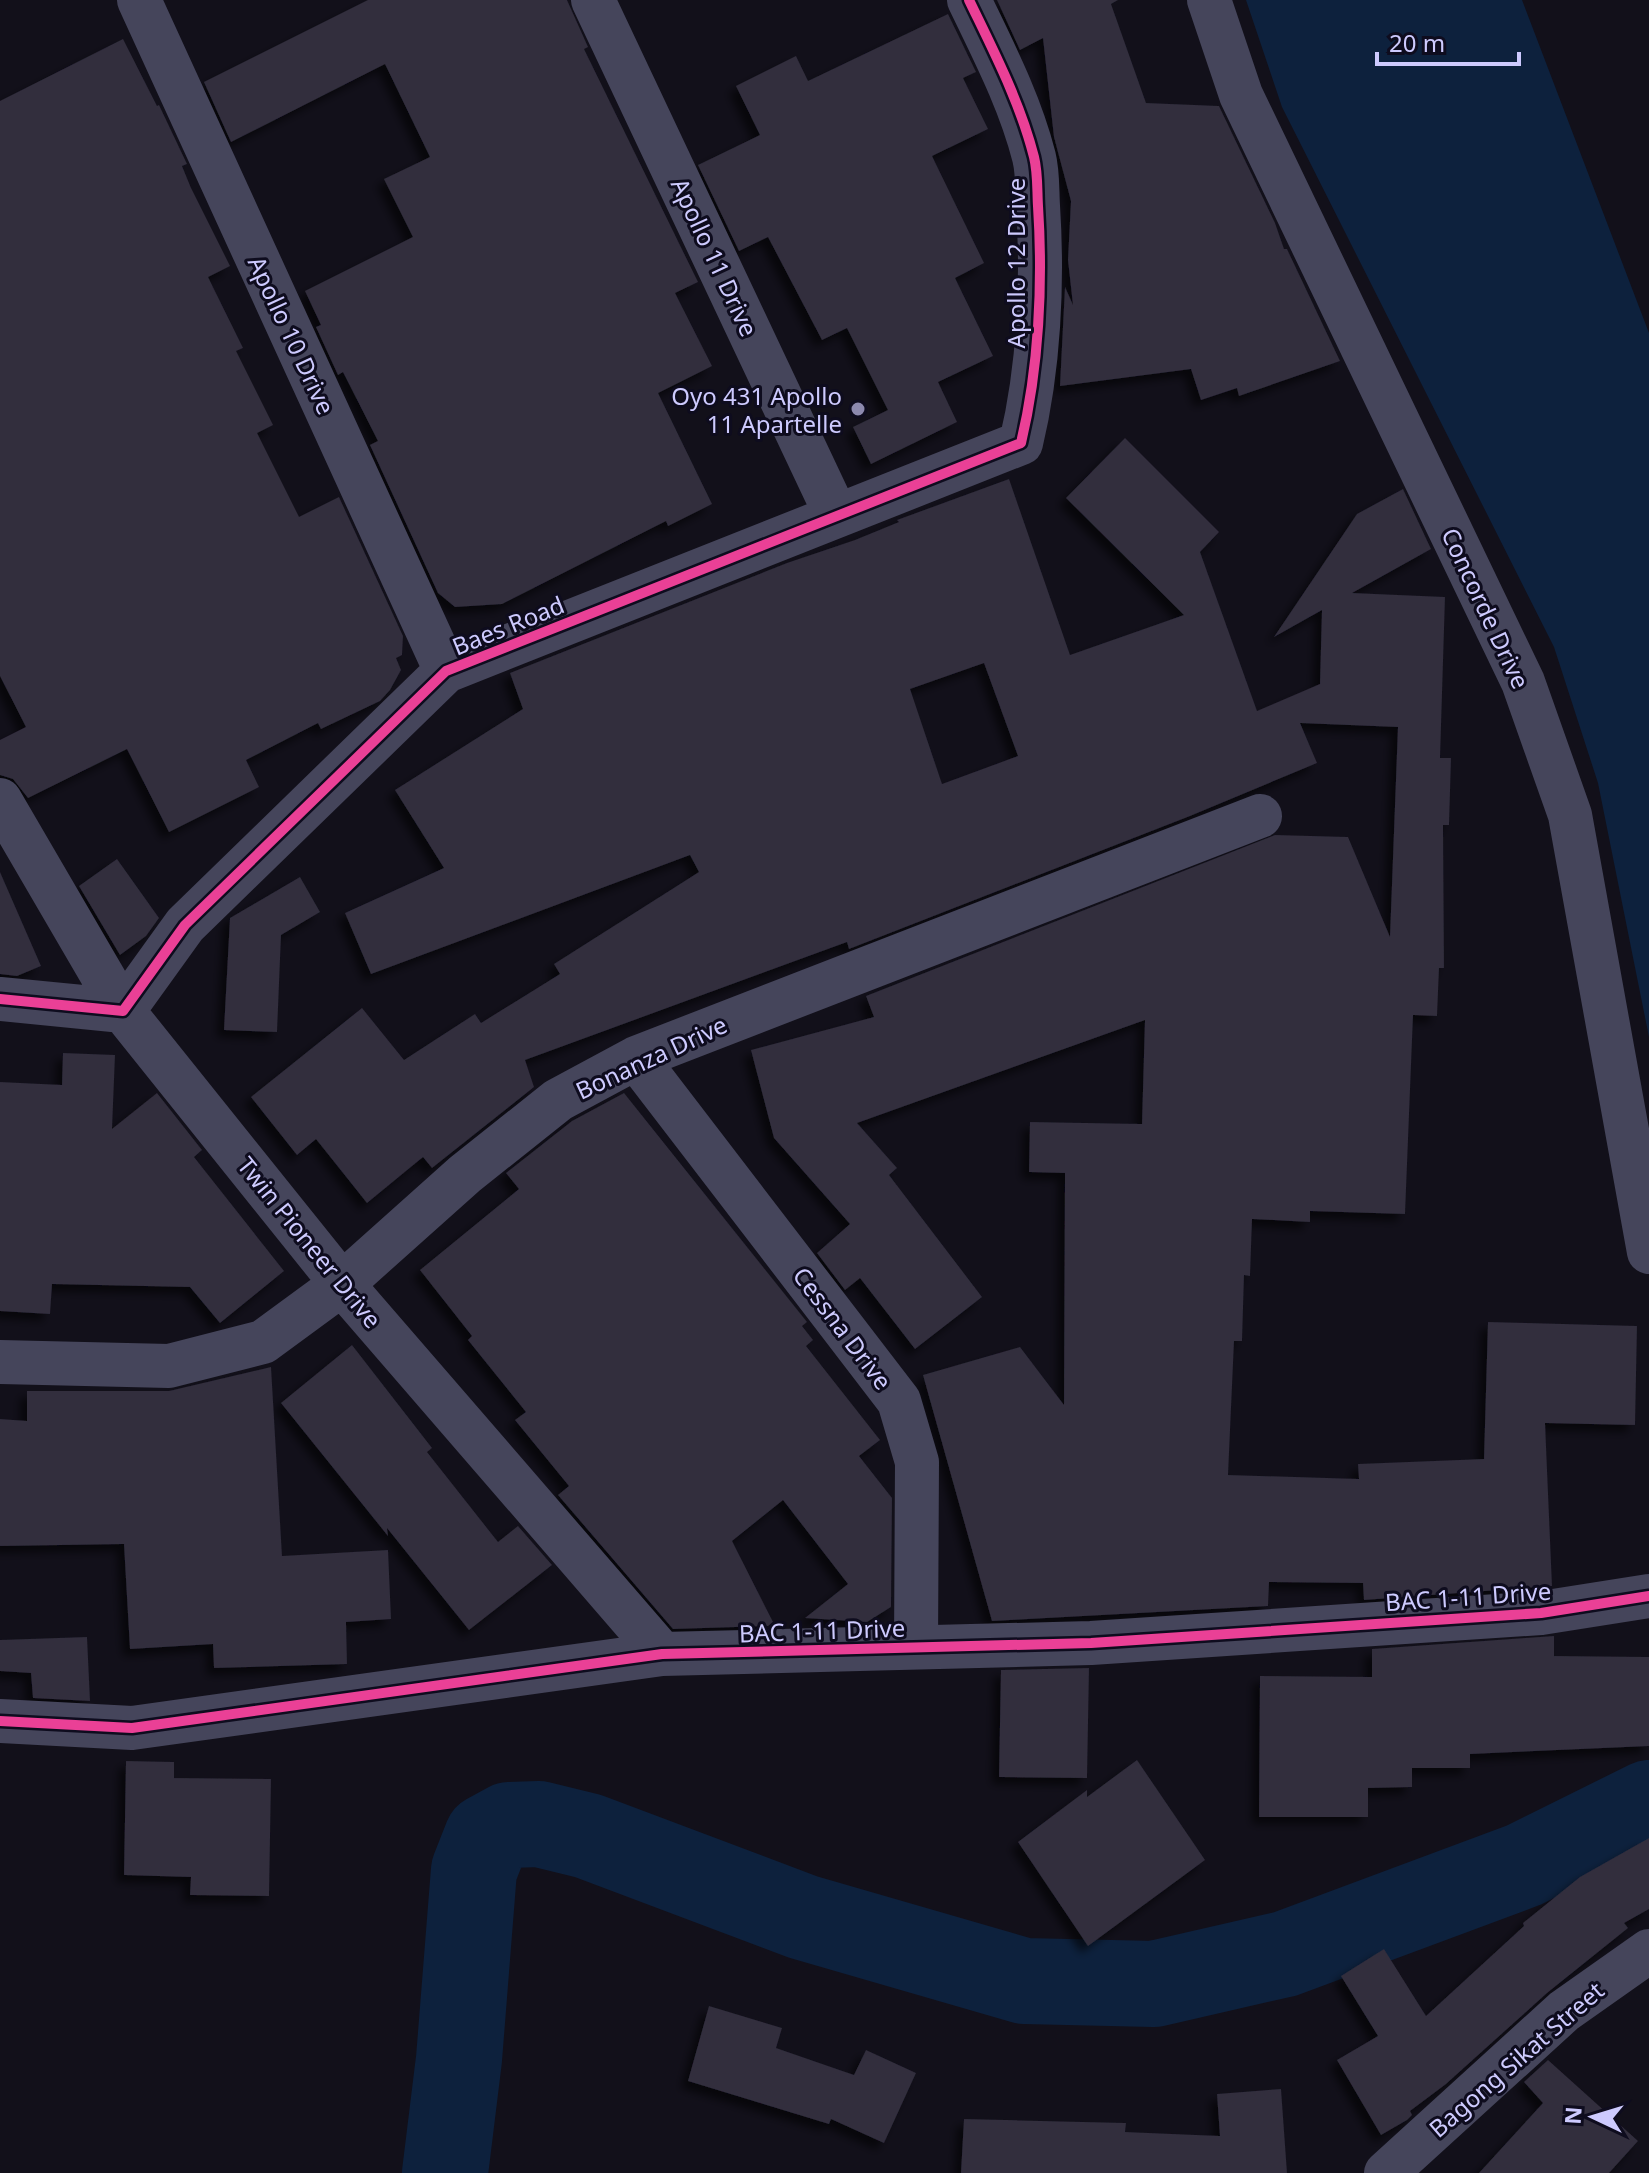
<svg xmlns="http://www.w3.org/2000/svg" width="1649" height="2173" font-family="'Noto Sans',sans-serif">
  <defs>
    <filter id="shadow"><feDropShadow dx="-7" dy="7" stdDeviation="4" flood-color="#0009"/></filter>
  </defs>
  <rect width="100%" height="100%" fill="#12101a"/>
  <path fill="#0d213d" d="M1246,0H1522L1649,333V1037L1598,783L1554,647L1282,107Z"/>
  <g fill="none" stroke-linecap="round" stroke-linejoin="round">
    <path stroke="#0d213d" stroke-width="86" d="M445,2173L459,2059L474,1870L487,1837L509,1825L539,1824L588,1836L803,1917L1024,1981L1154,1984L1285,1954L1524,1865L1649,1803"/>
  </g>
  <path fill="#302d3c" fill-rule="evenodd" filter="url(#shadow)" d="M368,0H567L588,47L584,49L698,282L675,293L712,366L658,393L712,504L668,526L666,521L502,604L455,607L438,593L370,445L378,441L343,372L338,375L316,327L321,325L305,291L413,237L384,179L430,157L385,64L231,142L204,82Z
    M997,0H1118L1111,4L1146,103L1219,106L1275,223L1284,249H1287L1340,361L1239,396L1237,388L1201,400L1191,369L1060,386L1065,287L1073,305L1068,260L1071,201L1054,137L1043,38L1020,50Z
    M948,14L976,72L963,78L988,129L932,156L984,263L955,278L993,356L938,382L957,422L871,464L853,427L888,410L847,328L822,340L768,237L739,251L698,165L760,135L736,86L796,56L808,81Z
    M123,39L157,106L159,105L187,164L182,166L191,188L230,266L208,277L243,348L236,351L273,425L257,433L299,517L339,497L403,636L402,655L396,658L401,670L390,690L380,701L321,729L318,723L246,760L259,787L169,832L127,749L28,798L13,779L0,775V740L26,727L0,676V101Z
    M1125,438L1219,532L1200,552L1257,711L1320,684L1322,610L1274,637L1357,514L1403,489L1431,549L1352,593L1445,597L1440,758H1451L1449,825H1443L1444,968H1439L1437,1016L1413,1015L1405,1214L1310,1211V1222L1252,1219L1250,1276L1244,1275L1242,1341H1234L1228,1475L1359,1479L1358,1464L1484,1459L1488,1322L1637,1326L1635,1425L1545,1423L1552,1586L1364,1600L1363,1583L1269,1582L1268,1606L992,1621L923,1375L1020,1347L1064,1405L1065,1173L1029,1172L1030,1122L1142,1124L1145,1020L857,1123L897,1168L889,1175L982,1297L915,1349L860,1278L845,1290L817,1253L850,1224L774,1138L751,1050L874,1017L866,996L1275,835L1348,837L1390,937L1398,727L1300,723L1317,763L1190,816L849,949L847,942L525,1060L534,1087L432,1168L423,1157L367,1203L316,1139L297,1155L251,1097L362,1008L404,1060L475,1014L481,1023L560,974L554,964L699,872L690,855L371,974L345,913L444,868L395,790L523,709L510,673L787,563L855,540L899,522L897,520L1009,479L1070,655L1184,615L1066,498ZM984,663L1018,756L942,784L910,689Z
    M117,859L159,918L146,936L120,955L79,886Z
    M0,872L41,966L17,976L0,974Z
    M300,877L320,912L281,935L277,1032L224,1030L230,918Z
    M63,1053L115,1055L112,1129L157,1093L202,1150L194,1157L284,1271L220,1323L190,1287L52,1284L50,1314L0,1311V1082L62,1085Z
    M624,1093L807,1322L802,1326L813,1340L806,1346L880,1440L859,1456L892,1498L891,1607L867,1622L805,1618L848,1584L783,1500L732,1541L773,1622L768,1626L673,1629L558,1495L569,1486L515,1420L526,1412L468,1340L472,1336L420,1270L519,1189L506,1173L572,1121Z
    M352,1345L432,1448L427,1452L498,1542L518,1526L552,1565L469,1630L387,1528L388,1536L281,1403Z
    M271,1367L282,1556L388,1550L391,1619L346,1622L347,1664L214,1668L213,1644L130,1649L124,1544L0,1546V1419L27,1421V1391H169Z
    M1554,1636V1656L1649,1657V1746L1470,1754V1768H1412V1787L1368,1788V1817H1259L1260,1676L1372,1677V1649Z
    M87,1637L90,1701L33,1698L31,1673L0,1671V1640Z
    M1089,1668L1087,1778L999,1777L1001,1670Z
    M1137,1760L1205,1860L1088,1946L1018,1842L1087,1790V1797Z
    M126,1761L174,1762V1778L271,1779L269,1896L190,1895L191,1877L124,1875Z
    M1649,1838V1909L1624,1923L1628,1928L1547,1993L1446,2084L1410,2111L1412,2115L1407,2120L1381,2135L1337,2060L1378,2036L1341,1976L1384,1949L1426,2016L1524,1926L1523,1923L1580,1877Z
    M709,2006L782,2028L776,2048L854,2075L866,2050L916,2073L884,2143L831,2119L829,2124L688,2081Z
    M1548,2060L1638,2141L1609,2173H1479L1543,2103L1524,2082Z
    M1281,2089L1287,2173H961L964,2119L1126,2123L1125,2132L1220,2136L1217,2094Z"/>
  <g fill="none" stroke-linecap="round" stroke-linejoin="round">
    <path stroke="#45455b" stroke-width="44" d="M139,0L446,671
      M593,0L836,515
      M1209,0L1241,95L1523,682L1570,815L1649,1252
      M0,800L123,1011L342,1284L662,1654
      M0,999L123,1011L185,925L446,671L1021,443C1039,368 1043,283 1038,206C1037,190 1038,173 1034,157C1020,102 994,52 969,0
      M636,1058L899,1401L917,1462L916,1647
      M0,1362L169,1366L263,1342L342,1284L465,1174L558,1100L636,1058L1260,816
      M0,1721L132,1728L662,1654L1091,1643L1541,1613L1649,1596
      M1386,2173L1564,2011L1649,1951"/>
    <g stroke="#0e0c1e" stroke-width="15">
      <path id="cycleway" d="M0,999L123,1011L185,925L446,671L1021,443C1039,368 1043,283 1038,206C1037,190 1038,173 1034,157C1020,102 994,52 969,0
        M0,1721L132,1728L662,1654L1091,1643L1541,1613L1649,1596"/>
    </g>
    <use href="#cycleway" stroke="#ea4096" stroke-width="10"/>
  </g>
  <circle fill="#8c89ae" stroke="#0e0c1e" stroke-width="3" cx="858" cy="409" r="8"/>
  <g text-anchor="middle" dominant-baseline="central" stroke-width="6" stroke-linejoin="round" paint-order="stroke">
    <g font-size="24" fill="#cdcafe" stroke="#0e0c1e">
      <text transform="translate(715 257) rotate(65)">Apollo 11 Drive</text>
      <text transform="translate(1015 263) rotate(-90)">Apollo 12 Drive</text>
      <text transform="translate(292 335) rotate(65)">Apollo 10 Drive</text>
      <text transform="translate(1486 608) rotate(65)">Concorde Drive</text>
      <text transform="translate(508 625) rotate(-22)">Baes Road</text>
      <text transform="translate(651 1057) rotate(-25)">Bonanza Drive</text>
      <text transform="translate(310 1242) rotate(51)">Twin Pioneer Drive</text>
      <text transform="translate(843 1328) rotate(53)">Cessna Drive</text>
      <text transform="translate(1468 1596) rotate(-4)">BAC 1-11 Drive</text>
      <text transform="translate(822 1630) rotate(-2)">BAC 1-11 Drive</text>
      <text transform="translate(1516 2059) rotate(-41)">Bagong Sikat Street</text>
    </g>
    <g font-size="24" fill="#cdcafe" stroke="#0e0c1e" text-anchor="end">
      <text x="842" y="395">Oyo 431 Apollo<tspan x="842" dy="28">11 Apartelle</tspan></text>
    </g>
  </g>
  <g transform="translate(1593 2117) rotate(274)" stroke="#0e0c1e" stroke-width="6" paint-order="stroke">
  <path d="M0-6L14 30L0 20L-14 30Z" fill="#cdcafe"/>
  <text y="-12" font-size="22" font-weight="bold" text-anchor="middle" fill="#cdcafe">N</text>
  </g>
  <path d="M1377 52v12h142v-12" fill="none" stroke="#cdcafe" stroke-width="4"/>
  <text x="1389" y="52" font-size="24" fill="#cdcafe" stroke="#0e0c1e" stroke-width="6" paint-order="stroke">20 m</text>
</svg>
